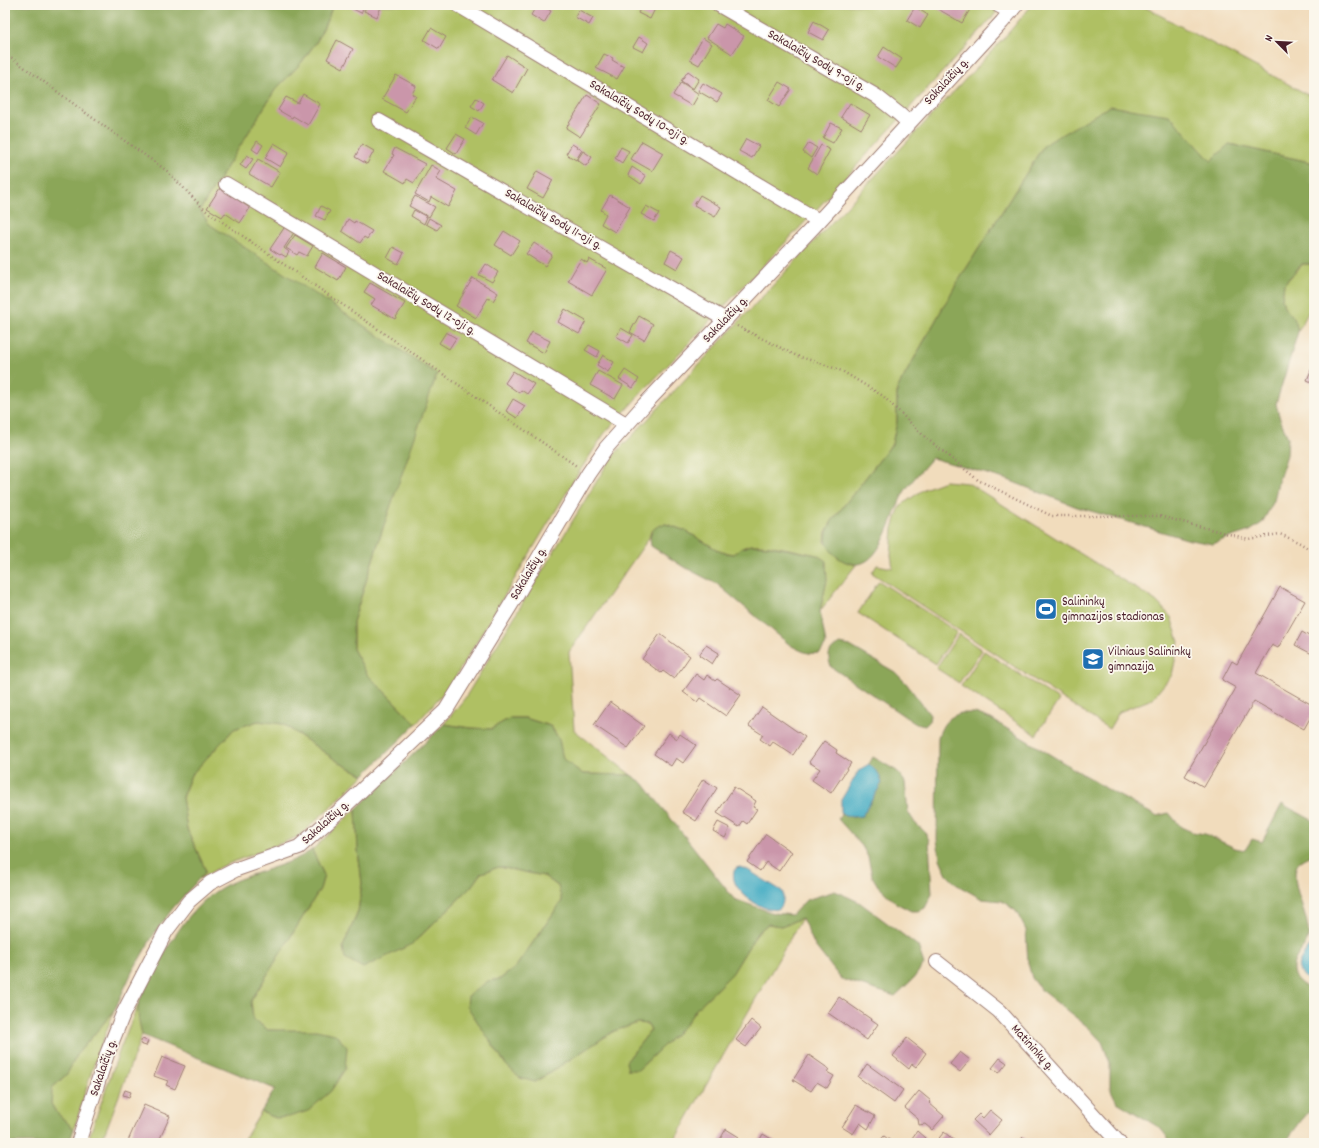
<svg xmlns="http://www.w3.org/2000/svg" width="1319" height="1148" font-family="Dekko,sans-serif">
  <rect width="100%" height="100%" fill="#fbf7ec"/>
  <filter id="ink" filterUnits="userSpaceOnUse"><feTurbulence type="fractalNoise" baseFrequency=".025" numOctaves="2"/><feDisplacementMap in="SourceGraphic" scale="8" xChannelSelector="R" yChannelSelector="G"/><feConvolveMatrix kernelMatrix="1 2 1 2 8 2 1 2 1" color-interpolation-filters="sRGB"/></filter>
  <filter id="wash" filterUnits="userSpaceOnUse"><feTurbulence type="fractalNoise" baseFrequency=".012" numOctaves="4" result="noise"/><feDisplacementMap in="SourceGraphic" scale="16" xChannelSelector="R" yChannelSelector="G"/><feGaussianBlur stdDeviation="0.9" result="paint"/><feColorMatrix in="noise" values="0 0 0 0 0 0 0 0 0 0 0 0 0 0 0 0 0 1.4 0 .05"/><feComposite in="paint" operator="in"/></filter>
  <g filter="url(#wash)">
    <rect width="100%" height="100%" fill="#f1dcbc"/>
    <path fill="#afc063" stroke="#7c7047" d="M333,5H1002L991,19L805,222L645,389L604,434L579,472L451,684L416,724L367,674L353,649V622L383,528L209,224L200,210L275,90L301,63L317,41L328,18Z
      M1032,5H1141L1314,98V163L1229,144L1211,162L1169,115L1044,145L954,288L897,389V422L892,444L832,521L826,532L825,542C835,553 840,561 856,565L820,611L827,580L817,555C797,551 772,544 752,545C745,545 739,551 733,554L721,552L686,531L666,524L651,531L649,538L569,652L574,730L631,775L583,774L562,759L559,739L551,726L525,718H510L491,729L470,728L444,724L465,698L609,461L622,446L634,434L1004,38Z
      M1303,264H1314V301L1298,332L1295,320L1284,307L1282,299L1284,284Z
      M945,481L968,483L1156,601L1171,617L1179,642L1172,675L1152,699L1119,712L1109,729L872,573L877,565L893,568L891,555L893,528L900,506L924,489Z
      M879,581L957,632L936,664L858,613Z
      M959,634L982,650L959,683L936,668Z
      M984,651L1059,700L1036,735L961,686Z
      M258,721L283,724L340,763L364,775L308,828L297,837L220,867L200,879L206,871L187,829L182,798L191,775L234,729Z
      M356,809L358,851L362,883L358,912L343,947L412,944L470,888L481,873L499,867L544,876L559,887L562,901L515,968L500,979L488,981L535,1082L614,1031L638,1023L648,1024L651,1030L626,1062L638,1070L685,1025L697,1008L732,974L757,933L768,924L781,926L802,918L673,1143H242L261,1112L276,1118L290,1031L268,1030L253,1019L251,1001L320,889L324,875L312,850Z
      M139,1002V1018L142,1035L101,1143H87L120,1049Z
      M114,1011L92,1070L74,1129L57,1113L51,1104L52,1088L67,1074L78,1053Z"/>
    <path fill="#8ba659" stroke="#6a6242" d="M5,5H333L328,18L317,41L301,63L275,90L200,210L209,224L437,374L383,528L353,622V649L367,674L416,724L364,775L340,763L283,724L258,721L234,729L191,775L182,797L187,829L206,871L173,908L154,934L132,972L114,1011L78,1053L67,1074L52,1088L51,1104L57,1113L74,1129L69,1143H5Z
      M1110,106L1169,115L1211,161L1229,144L1314,163V264H1302L1284,284L1282,299L1284,307L1295,320L1298,332L1276,404L1280,419L1288,438L1287,455L1278,482L1274,501L1262,523L1250,531L1225,539L1213,544L1190,540L1077,507L1008,480L932,458C923,469 910,482 903,494C892,514 880,573 849,563C841,561 832,554 828,546C823,537 828,529 832,521L892,444L897,422V389L954,288L1044,145Z
      M666,524L686,531L721,552L733,554L742,548L751,545L770,546L817,555L826,561L827,580L820,611L826,644L820,653C808,655 801,651 790,645L717,584L682,566L651,546C648,532 653,526 666,524Z
      M840,644L850,646L895,672L906,683L930,715L929,722L925,726L916,724L831,667C827,655 828,650 840,644Z
      M961,713H975L991,719L1114,793L1156,816L1169,813L1181,827L1192,832L1205,834L1235,848L1245,850L1252,839L1262,842L1282,804L1314,821V854C1309,856 1304,858 1300,861C1284,877 1312,917 1308,938C1306,949 1291,958 1293,971C1294,981 1307,987 1314,992V1106L1301,1121L1285,1143H1172L1160,1128L1117,1102L1110,1088V1063L1102,1042L1088,1027L1042,991L1032,978L1028,963L1026,930L1016,911L1002,901L982,899L957,885L947,875L940,859L937,840L938,737C943,724 946,718 961,713Z
      M510,718H525L550,726L559,739L563,759L583,774L631,775L643,783L734,899L773,913L792,915L806,900L835,891L859,902L918,946L924,964L913,979L895,996L841,979L815,946L802,918L781,926L768,924L757,933L732,974L697,1008L685,1025L638,1070H628L626,1062L651,1030L648,1024L638,1023L614,1031L535,1082L520,1078L506,1065L467,1006L468,996L488,981L500,979L515,968L562,901L558,886L544,876L499,867L481,873L470,888L412,944L363,968L345,958L343,947L358,912L362,883L358,851L356,809L393,774L444,724L470,728L491,729Z
      M873,757L897,771L905,782L908,812L915,823L924,831L929,840L932,894L925,908L919,911H911L896,903L878,886L872,876L868,857L862,846L838,819L842,814L852,817L862,816L882,783L878,774L869,764Z
      M312,850L324,875L320,889L251,1001L253,1019L268,1030H316L335,1034L347,1047L345,1069L331,1091L308,1111L289,1117L276,1118L261,1112L275,1089L142,1035C140,1025 136,1012 139,1002C142,993 148,985 152,977C170,942 191,903 228,884C255,871 287,867 312,850Z"/>
    <path fill="#43abc3" stroke="#466577" d="M869,764L879,774L882,783L862,816L852,817L842,814L841,812V800L859,770Z
      M740,867L748,870L782,891L783,893C783,897 784,904 780,908C768,917 722,887 736,868Z
      M1314,941V984C1288,967 1299,962 1314,941Z"/>
    <g id="blocks">
      <path fill="#ca96aa" d="M352,5H365L361,13L351,8Z
        M367,5H376L381,7L377,17L364,11Z
        M529,5H541L551,11L544,23L531,15L534,10L528,6Z
        M642,5H648L655,9L650,19L638,13Z
        M941,5H970L972,6L962,23L938,9Z
        M915,7L928,15L920,28L907,20Z
        M579,10L593,18L589,25L575,17Z
        M814,21L829,30L823,40L808,32Z
        M716,24L723,28L725,24L744,36L732,54L707,38Z
        M431,28L446,37L439,49L424,40Z
        M639,37L648,43L643,52L633,47Z
        M703,38L712,44L699,65L690,60Z
        M337,40L353,49L343,68L327,59Z
        M884,47L902,59L896,68L878,57Z
        M604,54L613,58L612,60L624,67L617,79L596,68Z
        M507,55L527,68L513,93L492,80Z
        M688,71L699,79L693,89L681,81Z
        M396,75L416,86L412,94L416,96L406,112L382,99Z
        M681,82L699,94L692,106L673,95Z
        M779,82L791,89L779,107L768,100Z
        M703,83L722,94L717,102L698,91Z
        M303,94L320,104L308,125L293,116L292,118L278,110L286,97L298,103Z
        M587,95L601,104L580,137L566,128Z
        M476,98L484,103L479,111L471,106Z
        M850,103L870,115L861,129L841,117Z
        M472,117L483,123L476,135L465,128Z
        M831,123L842,128L833,143L823,138Z
        M456,134L465,139L456,154L447,148Z
        M746,139L759,146L752,158L739,151Z
        M257,141L263,145L258,153L252,149Z
        M642,141L663,153L652,171L631,159Z
        M274,143L289,152L280,167L265,158Z
        M809,143L817,148L811,158L803,152Z
        M362,144L374,151L367,164L355,157Z
        M572,144L582,150L576,160L566,154Z
        M821,145L830,150L817,174L808,168Z
        M621,147L629,151L622,163L615,158Z
        M395,148L425,164L414,183L407,179L405,183L384,171L394,155L392,154Z
        M583,151L592,157L586,166L577,160Z
        M247,155L253,159L246,169L240,165Z
        M258,159L280,172L271,187L249,174Z
        M431,165L441,171L436,179L457,191L448,207L431,197L429,202L415,194Z
        M632,167L646,176L641,184L628,175Z
        M537,171L553,180L543,198L527,189Z
        M220,188L250,208L240,223L225,213L222,217L207,208Z
        M610,195L630,207L615,232L601,224L606,214L601,210Z
        M700,195L721,207L715,217L694,205Z
        M415,196L435,207L429,217L409,206Z
        M321,206L330,211L325,220L316,216Z
        M646,206L659,213L654,221L641,214Z
        M414,210L427,217L424,224L411,216Z
        M429,218L441,225L437,230L426,224Z
        M348,219L354,223L355,221L372,231L367,239L364,237L360,243L342,231Z
        M286,225L295,231L284,248L289,252L286,257L281,254L280,255L270,249Z
        M504,231L520,241L511,255L495,245Z
        M295,235L313,246L307,256L299,252L297,255L286,248Z
        M534,243L552,255L545,266L526,254Z
        M393,247L404,253L398,264L387,258Z
        M671,250L684,257L677,269L665,262Z
        M323,253L346,267L338,281L315,267Z
        M581,259L587,263L589,259L607,269L592,295L568,281Z
        M486,264L498,272L492,282L479,275Z
        M473,278L498,293L493,301L488,298L476,318L456,306Z
        M370,283L405,303L395,319L371,305L375,299L364,292Z
        M565,309L586,321L579,334L558,322Z
        M639,316L653,324L644,340L630,332Z
        M621,328L633,335L628,343L616,336Z
        M446,332L456,338L449,349L439,343Z
        M532,332L550,341L544,353L526,343Z
        M589,345L600,351L597,357L585,350Z
        M603,355L614,362L608,372L597,365Z
        M1314,363V383L1307,380Z
        M625,370L639,379L633,388L619,379Z
        M513,371L534,384L527,394L521,390L519,393L505,383Z
        M598,371L623,385L615,399L590,385Z
        M513,399L525,406L517,418L506,411Z
        M1280,587L1305,601L1278,648L1272,645L1256,673L1314,706V711L1304,729L1254,701L1204,787L1185,776L1236,688L1222,680L1232,661L1237,664Z
        M1302,632L1314,639V650L1312,654L1295,645Z
        M660,634L690,656L674,679L663,671L661,673L642,659Z
        M706,645L719,653L712,664L699,655Z
        M696,674L704,680L707,675L715,681L717,679L741,695L726,716L700,698L697,702L683,692Z
        M610,702L644,726L628,748L594,725Z
        M762,707L805,737L793,755L773,742L770,746L760,739L763,735L749,726Z
        M669,733L677,739L680,734L696,745L683,763L676,758L671,766L654,754Z
        M824,741L837,750L836,753L851,763L831,793L812,780L820,769L809,762Z
        M703,779L717,788L696,821L682,812Z
        M734,787L756,801L753,807L757,809L747,824L743,821L739,827L717,813Z
        M718,822L730,828L725,838L713,831Z
        M766,834L792,852L779,871L766,862L760,871L747,862Z
        M839,997L878,1024L867,1040L828,1013Z
        M751,1020L761,1028L746,1047L736,1040Z
        M907,1038L926,1053L916,1067L912,1064L909,1069L893,1056Z
        M142,1039L148,1041L146,1046L140,1044Z
        M960,1052L970,1060L960,1072L950,1064Z
        M809,1055L829,1069L827,1072L834,1076L827,1088L817,1082L811,1091L793,1080Z
        M162,1057L185,1066L175,1089L166,1085L168,1081L154,1076Z
        M1000,1058L1007,1063L999,1073L992,1068Z
        M867,1064L903,1090L894,1103L858,1077Z
        M125,1090L131,1092L129,1097L123,1095Z
        M919,1091L931,1101L929,1103L944,1116L932,1130L925,1124L919,1125L918,1119L905,1108Z
        M144,1105L170,1116L158,1143H127Z
        M856,1105L875,1116L868,1129L860,1123L853,1134L842,1127Z
        M990,1110L1002,1120L989,1135L973,1120L979,1114L983,1118Z
        M726,1129L739,1137L737,1141L740,1143H718Z
        M917,1131L925,1138L921,1143H919L912,1138Z
        M944,1132L955,1141L953,1143H935Z
        M763,1134L775,1141V1143H758Z
        M884,1136L894,1143H878Z
        M1023,1137L1029,1142L1032,1139L1036,1143H1017Z"/>
    </g>
  </g>
  <g filter="url(#ink)">
    <use href="#blocks" fill-opacity="0" stroke="#9e7e74" stroke-width="1"/>
    <g fill="none" stroke-linecap="round" stroke-linejoin="round">
      <g stroke="#9e7e74" stroke-width="16">
        <path id="minor" d="M458,5L819,221
          M719,5L876,96L899,114L909,123
          M998,5L1011,12
          M379,121L726,320
          M226,184L626,424
          M937,962L999,1011L1119,1143
          M78,1143L107,1054L123,1014L166,931L189,901L210,883L237,869L299,847L346,805L446,710L515,598L588,474L606,448L645,404L819,221L1002,22L1016,5"/>
      </g>
      <path stroke="#9e7e74" stroke-width="2.5" stroke-dasharray="1 3" stroke-linecap="butt" d="M5,53L90,116L167,171L205,210L578,467
        M737,326L797,356L820,363L842,371L883,396L925,437L978,480L1052,516H1159L1248,539L1280,534L1300,543L1314,552"/>
      <use href="#minor" stroke="#fff" stroke-width="14"/>
    </g>
  </g>
  <defs>
    <g id="stadium-square" transform="scale(1.15)"><rect x="-9" y="-9" width="18" height="18" rx="4" fill="#1f6fb2" stroke="#fbf7ec"/><path d="M0-5a6.5 5 0 1 0 0 10a6.5 5 0 1 0 0-10ZM-3.5-1.8h7v3.6h-7Z" fill="#fff"/></g>
    <g id="school-square" transform="scale(1.15)"><rect x="-9" y="-9" width="18" height="18" rx="4" fill="#1f6fb2" stroke="#fbf7ec"/><path d="M0-5L7-2L0 1L-7-2ZM-4 1L0 2.5L4 1V4Q0 6-4 4Z" fill="#fff"/></g>
  </defs>
  <g fill-rule="evenodd">
    <use href="#stadium-square" x="1046" y="609"/>
    <use href="#school-square" x="1093" y="659"/>
  </g>
  <g text-anchor="middle" dominant-baseline="central" stroke-width="3.5" stroke-linejoin="round" paint-order="stroke">
    <g font-size="13" fill="#4a1f2b" stroke="#fbf7ec">
      <text transform="translate(816 61) rotate(30)">Sakalaičių Sodų 9-oji g.</text>
      <text transform="translate(947 82) rotate(-47)">Sakalaičių g.</text>
      <text transform="translate(639 113) rotate(31)">Sakalaičių Sodų 10-oji g.</text>
      <text transform="translate(553 220) rotate(30)">Sakalaičių Sodų 11-oji g.</text>
      <text transform="translate(426 304) rotate(31)">Sakalaičių Sodų 12-oji g.</text>
      <text transform="translate(726 320) rotate(-46)">Sakalaičių g.</text>
      <text transform="translate(529 574) rotate(-59)">Sakalaičių g.</text>
      <text transform="translate(326 823) rotate(-42)">Sakalaičių g.</text>
      <text transform="translate(1032 1048) rotate(48)">Matininkų g.</text>
      <text transform="translate(104 1068) rotate(-71)">Sakalaičių g.</text>
    </g>
    <g font-size="13" fill="#4a1f2b" stroke="#fbf7ec" text-anchor="start">
      <text x="1062" y="602">Salininkų<tspan x="1062" dy="15">gimnazijos stadionas</tspan></text>
      <text x="1108" y="652">Vilniaus Salininkų<tspan x="1108" dy="15">gimnazija</tspan></text>
    </g>
  </g>
  <rect width="1319" height="1148" fill="none" stroke="#fbf7ec" stroke-width="20"/>
  <g transform="translate(1277 42) rotate(294)" stroke="#fbf7ec" stroke-width="3" paint-order="stroke">
  <path d="M0-3L7 15L0 10L-7 15Z" fill="#4a1f2b"/>
  <text y="-6" font-size="11" font-weight="bold" text-anchor="middle" fill="#4a1f2b">N</text>
  </g>
</svg>
